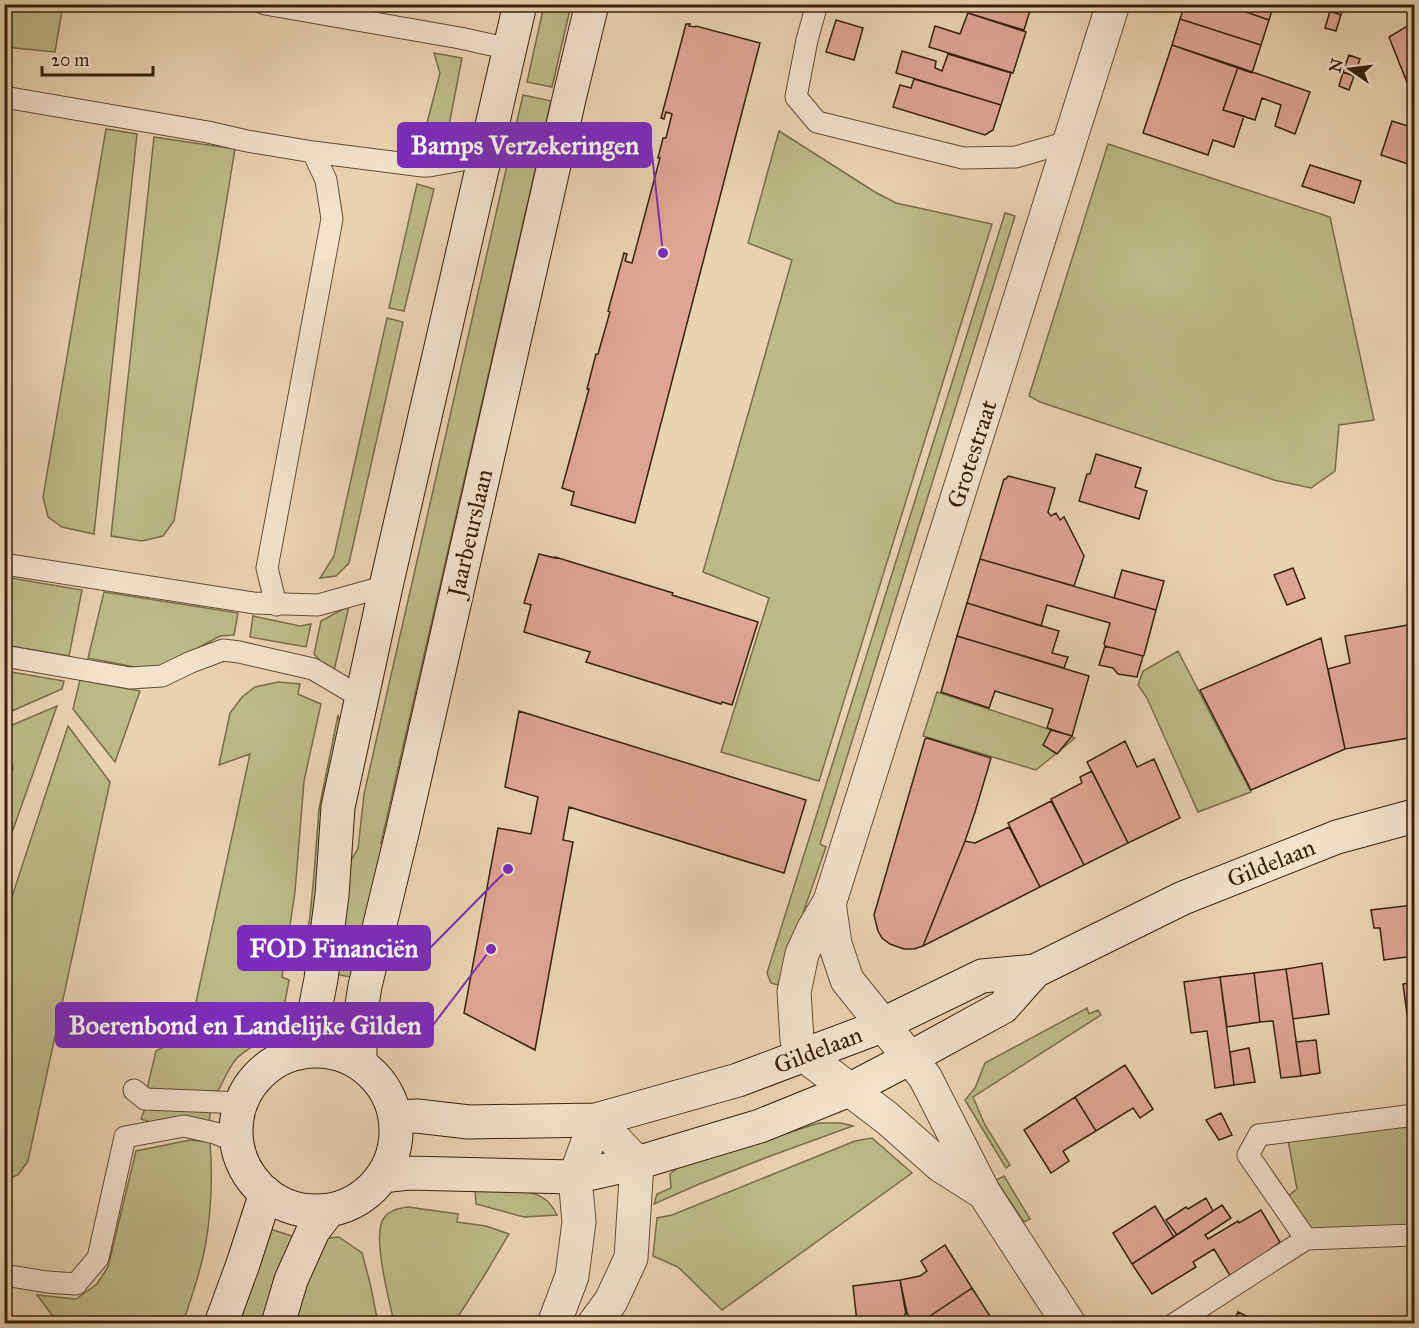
<svg xmlns="http://www.w3.org/2000/svg" width="1419" height="1328" font-family="'IM FELL Great Primer',serif">
  <rect width="100%" height="100%" fill="#e9d4b0"/>
  <filter id="stains"><feTurbulence type="fractalNoise" baseFrequency=".00333" numOctaves="4"/><feColorMatrix values="0 0 0 0 .2 0 0 0 0 .09 0 0 0 0 .02 0 0 0 .5 -.17"/></filter>
  <radialGradient id="worn" r=".72"><stop offset=".6" stop-color="#630" stop-opacity="0"/><stop offset="1" stop-color="#630" stop-opacity=".3"/></radialGradient>
  <path fill="#bbbb87" stroke="#786e48" stroke-width="1.5" d="M26,4L63,5L55,52L5,47V12Z
    M544,5H571L552,87L527,82Z
    M434,53L462,58L447,136L431,147L420,150L440,73Z
    M523,95L551,101L381,843L388,853L356,978L334,974L347,866L358,849L364,794Z
    M106,129L137,134L94,534L62,527L48,517L43,497Z
    M779,131L875,192L896,203L992,224L819,781L721,752L769,598L703,572L792,260L748,243Z
    M154,137L235,149L174,521L163,536L142,541L111,536Z
    M1108,144L1330,217L1374,420L1339,425L1335,471L1311,488L1274,480L1040,402L1029,396Z
    M417,184L434,189L404,311L389,308Z
    M1005,213L1015,216L820,844L826,847L778,985L771,983L767,973Z
    M387,318L403,322L349,563L336,576L320,578L334,556Z
    M5,577L82,590L69,656L5,645Z
    M104,592L238,613L234,635L220,636L163,667L140,668L88,658Z
    M349,606L333,675L314,654L321,621Z
    M253,616L300,626L311,624L306,647L250,637Z
    M1178,651L1251,792L1198,812L1147,698L1138,685L1143,671Z
    M4,671H5L64,681L62,689L5,714Z
    M80,680L140,691L115,762L73,709Z
    M278,682L300,684L298,694L321,704L304,781L295,892L282,977L289,980C286,995 285,1011 277,1025C269,1040 249,1046 237,1058C229,1067 224,1080 218,1091L207,1092L147,1089L156,1051L189,1034L250,754L219,765L230,713L242,697L255,687Z
    M937,692L1075,738L1036,770L923,736Z
    M57,706L5,852V792L13,768L8,748L5,744V728Z
    M338,715L342,729L312,966L302,965L310,916L314,874L319,809Z
    M68,726L110,782L28,1161L18,1175L5,1180V918Z
    M1087,1008L1089,1014L1098,1010L1101,1015L973,1097L985,1125L1010,1165L1006,1168L965,1100L975,1088L985,1063Z
    M145,1108H211L209,1122L156,1124L141,1119Z
    M819,1123H841L853,1126L765,1158L697,1185L654,1204L657,1194L671,1188L670,1174L685,1162L756,1143Z
    M1414,1123V1225L1311,1232L1288,1196L1297,1189L1288,1140Z
    M872,1138L912,1173L722,1310L678,1267L653,1256L657,1218L672,1215L855,1141Z
    M190,1140L210,1142C213,1177 211,1222 203,1257C198,1279 190,1301 183,1323H58L37,1295L76,1299L97,1284L108,1267L136,1151Z
    M1004,1176L1030,1219L1024,1222L996,1180Z
    M475,1188C495,1189 530,1187 546,1200C551,1204 554,1209 557,1215L524,1217L476,1204Z
    M408,1207L458,1214L457,1222L486,1226L509,1234L484,1276L454,1323H394C390,1302 371,1235 384,1218C389,1210 399,1208 408,1207Z
    M267,1228L295,1237L266,1323L240,1324Z
    M339,1237L362,1253L370,1283L378,1323L292,1324L320,1239Z"/>
  <path fill="#dfa591" stroke="#362209" stroke-width="1.5" d="M970,4H1032L1024,30L968,13Z
    M1185,4H1223L1269,20L1261,45L1180,19Z
    M1223,4H1274L1269,20Z
    M1332,4H1344L1341,15L1330,11Z
    M1330,11L1341,15L1336,31L1325,28Z
    M968,13L1026,32L1013,73L929,47L935,26L960,34Z
    M1180,19L1261,45L1252,73L1172,45Z
    M836,20L863,28L854,60L826,52Z
    M1414,22V88L1410,90L1389,37Z
    M686,24H690L689,26L695,27L696,26L760,43L635,523L571,505L574,492L562,488L589,389H587L596,354H598L610,312L608,311L624,253L627,254L625,261L632,263L660,158H658L663,138H666L672,114L666,112L664,119L661,118Z
    M1172,45L1238,67L1223,110L1244,116L1234,147L1213,140L1208,155L1143,133Z
    M902,51L936,61L935,68L942,71L948,54L1011,73L1001,105L896,73Z
    M1349,55L1360,59L1354,76L1343,72Z
    M1238,67L1310,92L1295,134L1275,126L1281,105L1262,98L1255,120L1223,110Z
    M1343,72L1354,76L1349,90L1339,86Z
    M914,79L1001,105L993,130L985,135L893,107L900,85L911,88Z
    M1392,121L1414,128V166L1381,155Z
    M1310,165L1361,181L1354,203L1302,186Z
    M1096,454L1141,468L1135,487L1147,491L1139,519L1079,501L1087,474H1090Z
    M1008,476L1055,488L1048,512L1051,516L1056,513L1060,520L1064,517L1084,556L1074,586L980,559L1004,479H1006Z
    M539,554L555,558V557L673,593L672,595L758,622L732,705L722,702L721,704L586,662L590,652L524,632L531,605L524,603Z
    M980,559L1156,610L1144,655L1143,656L1105,646L1104,644L1110,623L1047,605L1041,626L967,603Z
    M1293,568L1305,598L1287,605L1274,575Z
    M1122,570L1164,581L1156,610L1114,598Z
    M967,603L1059,631L1052,653L1068,657L1064,668L957,636Z
    M1414,624V737L1345,749L1328,669L1350,663L1345,636Z
    M957,636L1089,676L1072,736L1047,728L1053,709L995,691L989,708L941,692Z
    M1321,638L1345,749L1251,790L1200,690Z
    M1105,646L1143,656L1137,677L1118,674L1113,668L1099,665Z
    M519,711L806,800L784,873L569,807L563,840L573,842L535,1050L464,1013L498,828L531,834L538,797L505,787Z
    M1051,730L1072,736L1057,754L1043,745Z
    M927,738L991,758L975,812L965,841L923,946L914,949H904L890,944L882,938L878,931L874,915L925,739Z
    M1125,741L1137,767L1154,759L1180,818L1128,843L1087,762Z
    M1092,771L1128,843L1084,865L1051,799L1082,783L1080,777Z
    M1051,801L1084,865L1040,887L1008,823Z
    M1009,827L1040,887L923,946L965,841L975,843Z
    M1413,905L1414,917V956L1384,960L1380,928H1374L1371,910Z
    M1322,963L1329,1014L1293,1019L1286,969Z
    M1286,969L1301,1076L1281,1078L1273,1021L1260,1022L1254,973Z
    M1254,973L1260,1022L1227,1027L1220,977Z
    M1220,977L1234,1085L1215,1088L1207,1031L1191,1033L1184,982Z
    M1414,982V1013L1407,1014L1403,984Z
    M1316,1040L1320,1073L1301,1076L1296,1042Z
    M1249,1048L1255,1082L1234,1085L1230,1052Z
    M1125,1065L1153,1109L1140,1118L1133,1108L1096,1131L1075,1097Z
    M1075,1097L1096,1131L1063,1151L1069,1161L1051,1173L1024,1130Z
    M1221,1113L1232,1135L1219,1140L1206,1120Z
    M1206,1198L1213,1211L1177,1235L1166,1220L1186,1207L1188,1209Z
    M1222,1205L1231,1218L1205,1235L1208,1239L1238,1221L1239,1223L1261,1210L1280,1242L1232,1279L1214,1249L1193,1262L1196,1267L1152,1294L1132,1264Z
    M1155,1206L1174,1237L1132,1264L1113,1233Z
    M945,1245L972,1288L918,1324H915L907,1313L900,1280L920,1276L927,1271L921,1261Z
    M900,1280L906,1314H905V1317L884,1319V1324H849L857,1322L853,1286Z
    M972,1288L995,1324H918Z
    M1238,1312L1253,1319L1250,1324H1232Z"/>
  <g fill="none" stroke-linecap="round" stroke-linejoin="round">
    <g stroke="#634e33" stroke-width="23">
      <path id="lane" d="M265,4L460,38L510,49
        M817,4L807,40L796,97L817,122L963,158L1016,157L1071,141
        M4,97L208,132L247,141L313,152L423,166H429L468,159L488,149
        M4,564L254,603L318,605L386,586
        M276,605L267,568L332,219L326,180L313,152
        M4,656L130,678L162,676L191,662L223,650L239,652L313,669L362,698
        M134,1090L145,1099L242,1103
        M1414,1115L1259,1135L1248,1155L1306,1239L1414,1235
        M4,1275L47,1282L76,1284L98,1258L125,1137L184,1126L215,1133L237,1142
        M1174,1324L1306,1239"/>
    </g>
    <g stroke="#634e33" stroke-width="35">
      <path id="street" d="M829,903L835,944L847,980L925,1077L984,1193L1069,1324
        M984,1193L940,1165L887,1118L804,1055L797,1040L794,992L802,954L813,930L830,901L1113,4
        M554,1324L572,1276L579,1222L575,1177L596,1120L637,1163L631,1258L611,1301L594,1324"/>
    </g>
    <g stroke="#362209" stroke-width="35">
      <path id="secondary" d="M236 1131a80 80 0 1 1 160 0a80 80 0 1 1-160 0Z
        M299,1053L313,1020L321,979L332,895L338,807L386,586L520,4
        M360,1064V1017L365,986L403,829L569,99L592,4
        M395,1117L417,1116L469,1122L596,1120L738,1080L871,1030L982,976L1035,971L1183,898L1337,837L1414,816
        M382,1176L408,1173L575,1177L637,1163L760,1126L849,1090L910,1058L1003,1007L1035,971
        M221,1324L243,1264L266,1193
        M278,1324L291,1280L313,1231L329,1210"/>
    </g>
    <use href="#lane" stroke="#f1e3cc" stroke-width="21"/>
    <use href="#street" stroke="#f1e3cc" stroke-width="33"/>
    <use href="#secondary" stroke="#f1e3cc" stroke-width="33"/>
  </g>
  <g text-anchor="middle" dominant-baseline="central" stroke-width="5" stroke-linejoin="round" paint-order="stroke">
    <g font-size="24" fill="#362209" stroke="#f1e3cc">
      <text transform="translate(972 454) rotate(-72)">Grotestraat</text>
      <text transform="translate(470 533) rotate(-77)">Jaarbeurslaan</text>
      <text transform="translate(1271 863) rotate(-22)">Gildelaan</text>
      <text transform="translate(818 1050) rotate(-21)">Gildelaan</text>
    </g>
  </g>
  <path fill="none" stroke="#7b2cbf" stroke-width="2" d="M663 253L651 145M508 869L430 948M491 949L433 1025"/>
  <g fill="#7b2cbf" stroke="#f1e3cc" stroke-width="2">
    <circle cx="663" cy="253" r="6"/>
    <circle cx="508" cy="869" r="6"/>
    <circle cx="491" cy="949" r="6"/>
  </g>
  <g fill="#7b2cbf" stroke="#7b2cbf" stroke-width="2">
    <rect x="398" y="123" width="253" height="44" rx="6"/>
    <rect x="238" y="926" width="192" height="44" rx="6"/>
    <rect x="56" y="1003" width="377" height="44" rx="6"/>
  </g>
  <g font-size="26" text-anchor="middle" font-weight="bold" fill="#fff">
    <text x="525" y="154">Bamps Verzekeringen</text>
    <text x="334" y="957">FOD Financiën</text>
    <text x="245" y="1034">Boerenbond en Landelijke Gilden</text>
  </g>
  <rect width="1419" height="1328" fill="none" stroke="#e9d4b0" stroke-width="24"/>
  <rect x="6" y="6" width="1407" height="1316" fill="none" stroke="#362209" stroke-width="3"/>
  <rect x="12" y="12" width="1395" height="1304" fill="none" stroke="#362209" stroke-width="1.5"/>
  <g transform="translate(1350 69) rotate(284)" stroke="#f1e3cc" stroke-width="4.5" paint-order="stroke">
  <path d="M0-4.5L10 22L0 15L-10 22Z" fill="#362209"/>
  <text y="-9" font-size="16" font-weight="bold" text-anchor="middle" fill="#362209">N</text>
  </g>
  <path d="M42 66v9h111v-9" fill="none" stroke="#362209" stroke-width="3"/>
  <text x="51" y="66" font-size="18" fill="#362209" stroke="#f1e3cc" stroke-width="4.5" paint-order="stroke">20 m</text>
  <rect width="100%" height="100%" filter="url(#stains)"/>
  <rect width="100%" height="100%" fill="url(#worn)"/>
</svg>
